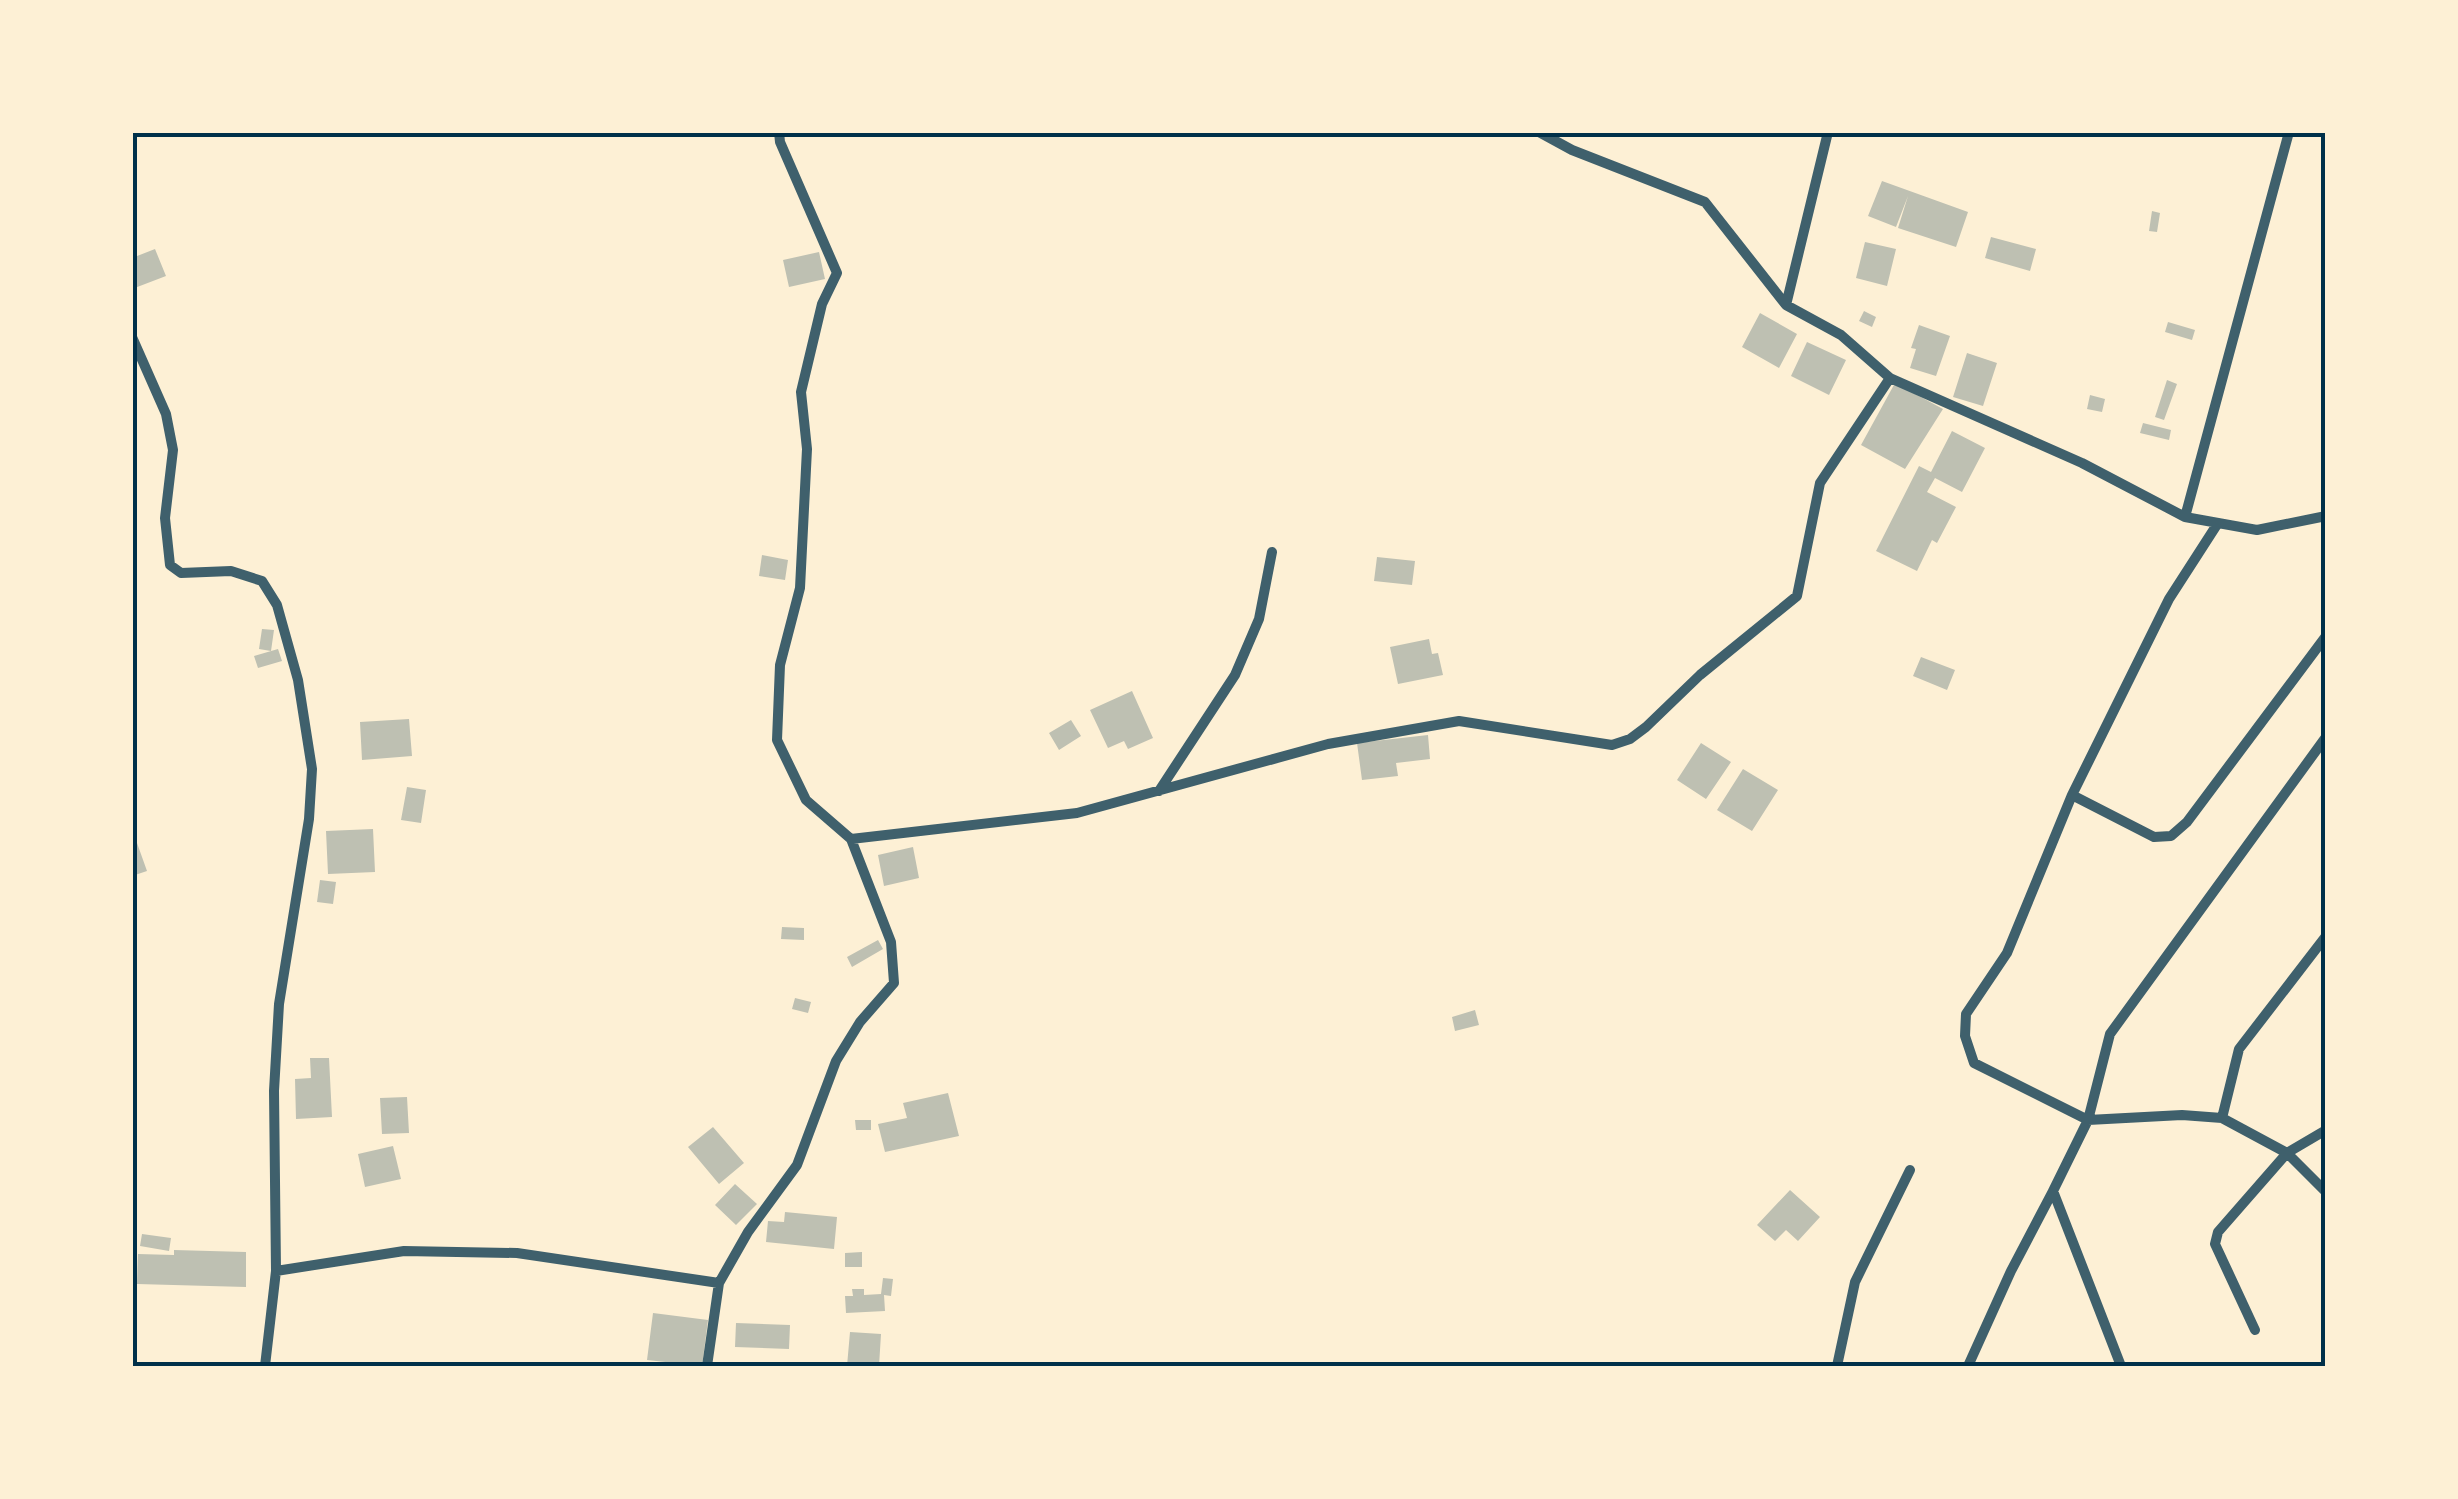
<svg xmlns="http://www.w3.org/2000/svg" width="2458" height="1499" font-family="Montserrat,sans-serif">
  <rect width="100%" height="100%" fill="#fdf0d5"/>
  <path fill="#bec0b2" d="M1882,181L1968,212L1956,247L1898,228L1908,196L1896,227L1868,216Z
    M2152,211L2160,213L2157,232L2149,231Z
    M1991,237L2036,249L2030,271L1985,258Z
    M1865,242L1896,249L1887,286L1856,278Z
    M155,249L166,276L132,289V258Z
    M819,252L825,279L789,287L783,260Z
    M1864,311L1876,317L1872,327L1859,321Z
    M1760,313L1797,334L1779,368L1742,347Z
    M2168,322L2195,330L2192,340L2165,332Z
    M1919,325L1950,336L1936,376L1910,368L1916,349L1911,348Z
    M1807,342L1846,360L1829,395L1791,376Z
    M1967,353L1997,363L1983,406L1953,397Z
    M2167,380L2177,384L2164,420L2155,417Z
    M1895,383L1943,409L1905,469L1861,445Z
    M2090,395L2105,399L2102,412L2087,409Z
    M2143,423L2171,430L2169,440L2140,433Z
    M1952,431L1985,448L1962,492L1935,478L1927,492L1956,507L1937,543L1932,540L1917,571L1876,551L1919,466L1931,472Z
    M762,555L788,560L785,580L759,576Z
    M1377,557L1415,561L1412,585L1374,581Z
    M262,629L274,630L271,651L259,649Z
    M1429,639L1432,654L1438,653L1443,675L1398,684L1390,647Z
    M278,649L282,661L258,668L254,656Z
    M1921,657L1955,670L1947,690L1913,676Z
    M1132,691L1153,738L1128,749L1124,741L1108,748L1090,710Z
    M409,719L412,756L362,760L360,722Z
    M1071,720L1081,736L1059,750L1049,733Z
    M1428,735L1430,759L1396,763L1398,776L1362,780L1357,743Z
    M1701,743L1731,762L1706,799L1677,780Z
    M1743,769L1778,790L1752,831L1717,810Z
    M407,787L426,790L421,823L401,820Z
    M373,829L375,872L328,874L326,831Z
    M137,843L147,871L132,876V845Z
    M913,847L919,878L884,886L878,855Z
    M320,880L336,882L333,904L317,902Z
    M782,927L804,928V940L781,939Z
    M878,940L883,949L852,967L847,957Z
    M795,998L811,1002L808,1013L792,1009Z
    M1475,1010L1479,1025L1455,1031L1452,1017Z
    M310,1058H329L332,1117L296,1119L295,1079L311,1078Z
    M948,1093L959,1136L885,1152L878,1124L907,1118L903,1103Z
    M407,1097L409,1133L382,1134L380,1098Z
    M855,1120H871V1130H856Z
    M713,1127L744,1163L719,1184L688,1147Z
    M393,1146L401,1179L365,1187L358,1154Z
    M735,1184L757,1204L736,1225L715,1205Z
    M1790,1190L1820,1217L1798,1241L1786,1230L1775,1241L1757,1225Z
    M785,1212L837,1217L834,1249L766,1242L768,1221L784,1222Z
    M142,1234L171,1238L169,1251L140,1246Z
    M174,1250L246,1252V1287L137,1284L138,1254L174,1255Z
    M862,1252V1267H845V1253Z
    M883,1278L893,1279L891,1296L884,1295L885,1311L846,1313L845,1296H853L852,1289H864V1295L881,1294Z
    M653,1313L708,1320L702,1366L647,1360Z
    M736,1323L790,1325L789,1349L735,1347Z
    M850,1332L881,1334L879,1366H847Z"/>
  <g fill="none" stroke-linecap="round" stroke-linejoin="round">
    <path stroke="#3f606c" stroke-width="10" d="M1539,132L1572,150L1705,202L1786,305L1841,335L1890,378L2082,463L2185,517L2257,530L2326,516
      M1786,305L1828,132
      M132,337L166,414L173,450L165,518L170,565L181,573L231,571L262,581L277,605L298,680L312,769L309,819L279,1004L274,1091L276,1271L265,1366
      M2185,517L2289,132
      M2218,523L2169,599L2072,795L2007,953L1966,1014L1965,1036L1974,1063L2088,1120L2182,1115L2222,1118L2287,1153L2326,1192
      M1159,791L1235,675L1259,619L1272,552
      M2072,795L2154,837L2171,836L2187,822L2326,636
      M851,839L1077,813L1328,744L1459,721L1612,745L1630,739L1646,727L1700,675L1797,596L1820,483L1890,378
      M2222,1118L2239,1049L2326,936
      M276,1271L404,1251L517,1253L719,1283
      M2255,1330L2215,1244L2218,1232L2287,1153L2326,1130
      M707,1366L719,1283L748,1232L797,1165L836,1061L860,1022L894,983L891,942L851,839L806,800L777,740L780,665L800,588L807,449L801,392L822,304L837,273L780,142L779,132
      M1837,1366L1855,1282L1910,1170
      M1968,1366L2011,1271L2053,1191
      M2121,1366L2053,1191L2088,1120L2110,1034L2326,737"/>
  </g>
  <rect width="2458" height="1499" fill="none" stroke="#fdf0d5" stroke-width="270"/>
  <rect x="135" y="135" width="2188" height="1229" fill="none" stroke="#003049" stroke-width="4"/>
</svg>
